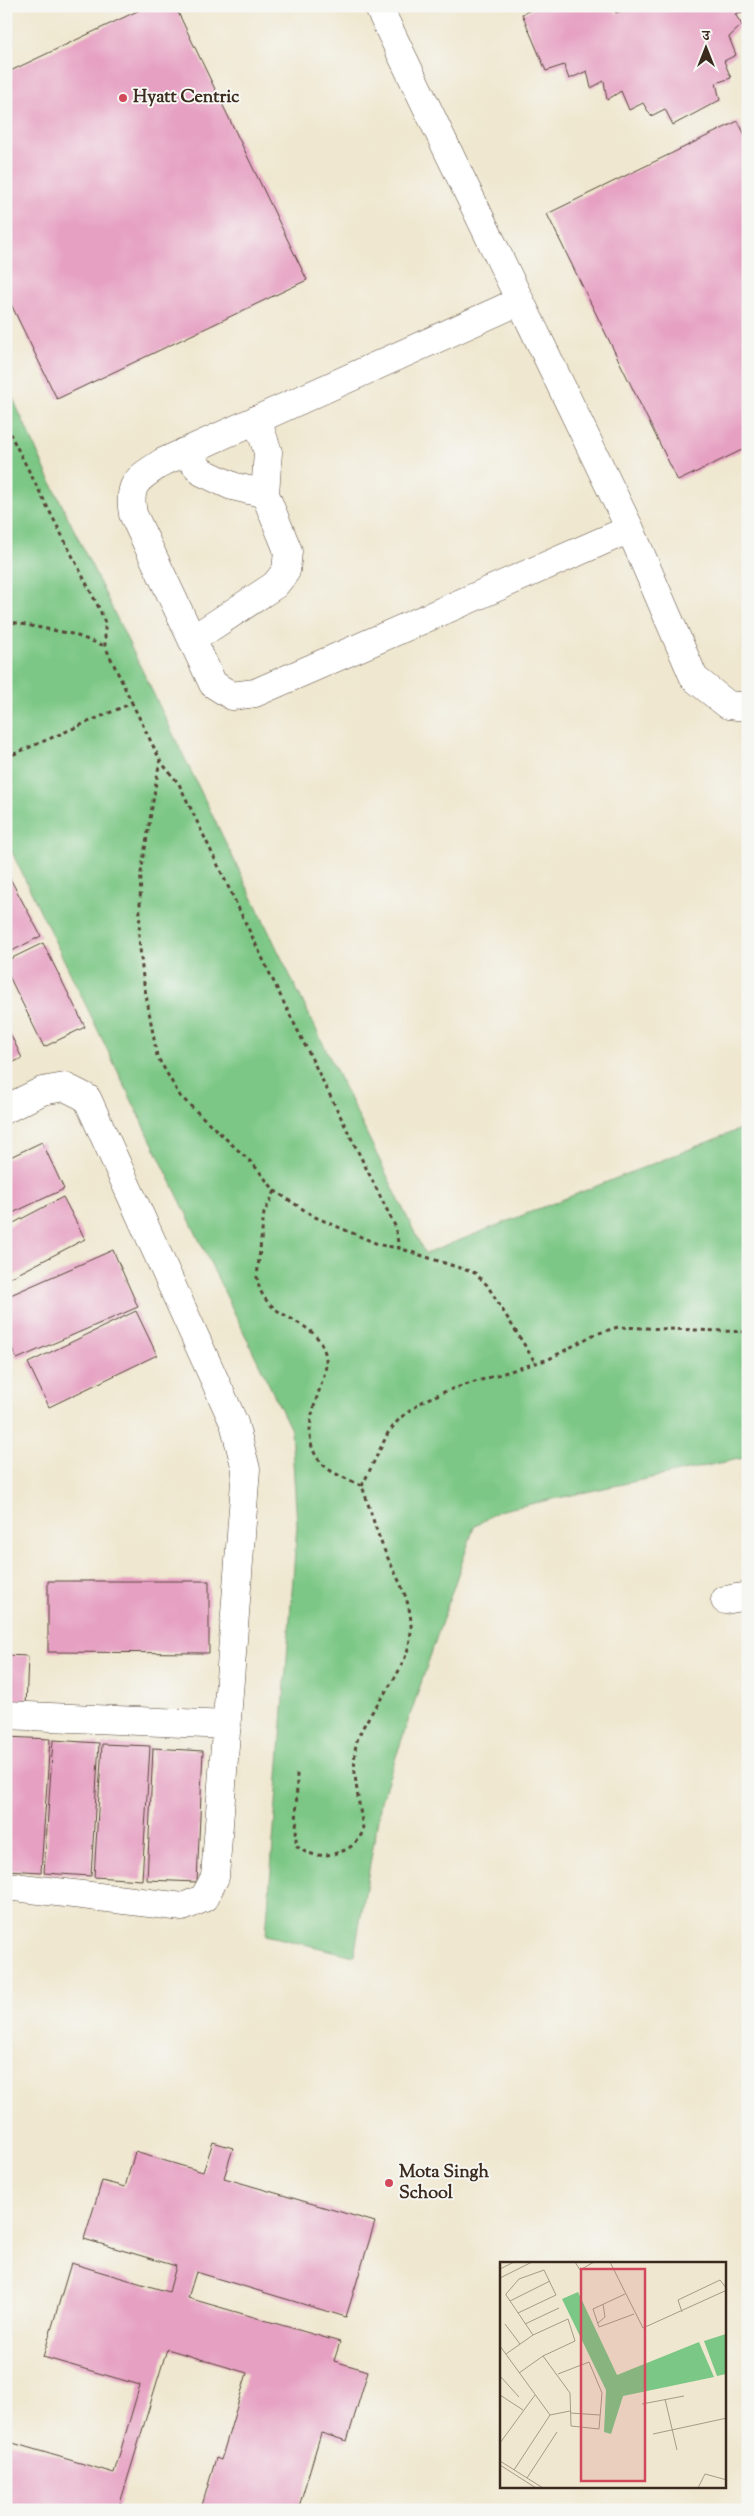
<svg xmlns="http://www.w3.org/2000/svg" width="754" height="2516" font-family="'Sorts Mill Goudy','Noto Serif Devanagari',serif">
  <rect width="100%" height="100%" fill="#f6f6f2"/>
  <filter id="ink" filterUnits="userSpaceOnUse"><feTurbulence type="fractalNoise" baseFrequency=".02" numOctaves="2"/><feDisplacementMap in="SourceGraphic" scale="10" xChannelSelector="R" yChannelSelector="G"/><feConvolveMatrix kernelMatrix="1 2 1 2 8 2 1 2 1" color-interpolation-filters="sRGB"/></filter>
  <filter id="wash" filterUnits="userSpaceOnUse"><feTurbulence type="fractalNoise" baseFrequency=".0096" numOctaves="4" result="noise"/><feDisplacementMap in="SourceGraphic" scale="20" xChannelSelector="R" yChannelSelector="G"/><feGaussianBlur stdDeviation="1.12" result="paint"/><feColorMatrix in="noise" values="0 0 0 0 0 0 0 0 0 0 0 0 0 0 0 0 0 1.4 0 .05"/><feComposite in="paint" operator="in"/></filter>
  <g filter="url(#wash)">
    <rect width="100%" height="100%" fill="#efe7cf"/>
    <path fill="#7bc785" stroke="#5b7852" d="M6,383L48,476L425,1254L748,1126V1457L498,1511L474,1527L381,1801L354,1956L266,1935L297,1525L291,1430L6,840Z"/>
    <g id="blocks">
      <path fill="#e6a0c2" d="M148,6H175L307,280L57,399L6,294V73Z
        M539,6H612L616,13L630,6H748V10L735,14L742,25L729,37L736,55L724,61L731,78L716,83L720,100L673,125L665,109L651,116L643,103L629,110L621,91L607,100L604,81L591,88L587,71L569,79L564,65L546,71L522,14Z
        M738,121L748,141V447L678,481L547,214Z
        M6,871L41,936L6,954Z
        M43,943L85,1027L44,1047L6,970V961Z
        M6,1025L22,1058L6,1066Z
        M42,1142L64,1189L6,1216V1159Z
        M63,1197L85,1239L6,1280V1227Z
        M113,1250L138,1307L17,1359L6,1335V1297Z
        M136,1311L157,1355L49,1407L28,1363Z
        M48,1581H209V1653L48,1652Z
        M6,1655L28,1656L26,1708L6,1707Z
        M6,1737L50,1739L41,1872L6,1870Z
        M53,1740L99,1743L91,1876L44,1873Z
        M102,1744L150,1746L142,1880L94,1877Z
        M153,1748L203,1751L197,1882L147,1880Z
        M213,2142L233,2148L224,2178L375,2222L346,2317L196,2272L188,2298L340,2342L334,2361L368,2371L347,2441L321,2433L298,2510L201,2509L216,2458L221,2460L247,2373L167,2349L118,2510H6V2441L114,2473L140,2385L43,2357L71,2263L169,2292L176,2266L84,2239L102,2181L125,2187L135,2152L203,2172Z"/>
    </g>
  </g>
  <g filter="url(#ink)">
    <use href="#blocks" fill-opacity="0" stroke="#564639" stroke-width="1"/>
    <g fill="none" stroke-linecap="round" stroke-linejoin="round">
      <g stroke="#564639" stroke-width="29">
        <path id="minor" d="M378,6L630,529L694,678L728,705L748,707
          M520,301L163,462C139,478 127,482 133,514L213,684L232,696L255,693L630,529
          M184,452L202,472L232,486L265,494
          M193,639L275,585L286,571L288,551L265,494L268,452L257,419
          M6,1109L42,1091L65,1087L87,1098L234,1423L246,1469L215,1877L204,1898L183,1907L6,1886
          M725,1600L748,1596
          M6,1715L227,1725"/>
      </g>
      <path stroke="#564639" stroke-width="3" stroke-dasharray="4 4" stroke-linecap="butt" d="M6,426L100,610L105,623V646L132,703
        M6,621L72,634L105,646
        M6,739L14,754L132,703L161,762L179,784L282,999L395,1226L399,1248
        M160,759L141,873L139,938L143,978L157,1056L180,1096L253,1164L275,1191L315,1217L380,1245L399,1248L475,1273L487,1285L535,1362
        M275,1191L264,1213L257,1277C262,1321 313,1316 324,1350C329,1362 324,1376 320,1388C311,1414 300,1447 327,1468C337,1476 351,1480 362,1486C370,1508 376,1532 386,1554C397,1578 412,1601 411,1629C410,1672 373,1701 358,1738C349,1761 360,1805 363,1829C358,1855 312,1864 296,1845L297,1771
        M362,1486L388,1433L400,1418L425,1400L449,1390L549,1359L593,1335L618,1327L748,1332"/>
      <use href="#minor" stroke="#fff" stroke-width="28"/>
    </g>
  </g>
  <g fill="#d1495b" stroke="#f6f6f2" stroke-width="2">
    <circle cx="123" cy="98" r="5"/>
    <circle cx="389" cy="2183" r="5"/>
  </g>
  <g text-anchor="middle" dominant-baseline="central" stroke-width="4" stroke-linejoin="round" paint-order="stroke">
    <g font-size="18" font-weight="bold" fill="#3b2a1e" stroke="#f6f6f2" text-anchor="start">
      <text x="133" y="98">Hyatt Centric</text>
      <text x="399" y="2173">Mota Singh<tspan x="399" dy="21">School</tspan></text>
    </g>
  </g>
  <g transform="translate(500 2262)">
    <rect width="226" height="226" fill="#efe7cf"/>
    <path d="M78,30L117,113L199,80L214,115L123,134L111,172L104,170L106,128L62,37ZM226,72V112L217,114L204,79Z" fill="#7bc785"/>
    <path fill="none" stroke="#a79b88" stroke-width="1" d="M75,0L80,8L94,0M110,0L143,66L227,28M0,7L14,0M0,16L32,0M125,32L93,47L99,65L134,52M10,39L50,19M182,50L178,38L220,18L227,27M18,51L56,33L44,8L19,17L6,32V33L33,73M98,61L105,55L103,42M5,62L20,82M25,62L59,46M0,84L50,153M6,92L33,73L68,57L75,79L43,94L19,111M43,94L70,131L71,164L99,167L102,131L89,100L58,112M0,114L19,135M0,133L23,148M165,137L177,188M142,142L184,134M70,151L100,153M153,172L227,156M0,181L35,133M0,199L43,226M0,203L36,226M14,208L50,153L70,149M27,216L57,170M198,226L205,212L227,218"/>
    <path fill="#d1495b" fill-opacity="0.15" stroke="#d1495b" stroke-width="2.5" d="M81,7H145V219H81Z"/>
    <rect width="226" height="226" fill="none" stroke="#3b2a1e" stroke-width="2.5"/>
  </g>
  <rect width="754" height="2516" fill="none" stroke="#f6f6f2" stroke-width="25"/>
  <g transform="translate(706 48)" stroke="#f6f6f2" stroke-width="4" paint-order="stroke">
  <path d="M0-4L9 19L0 12L-9 19Z" fill="#3b2a1e"/>
  <text y="-8" font-size="14" font-weight="bold" text-anchor="middle" fill="#3b2a1e">उ</text>
  </g>
</svg>
